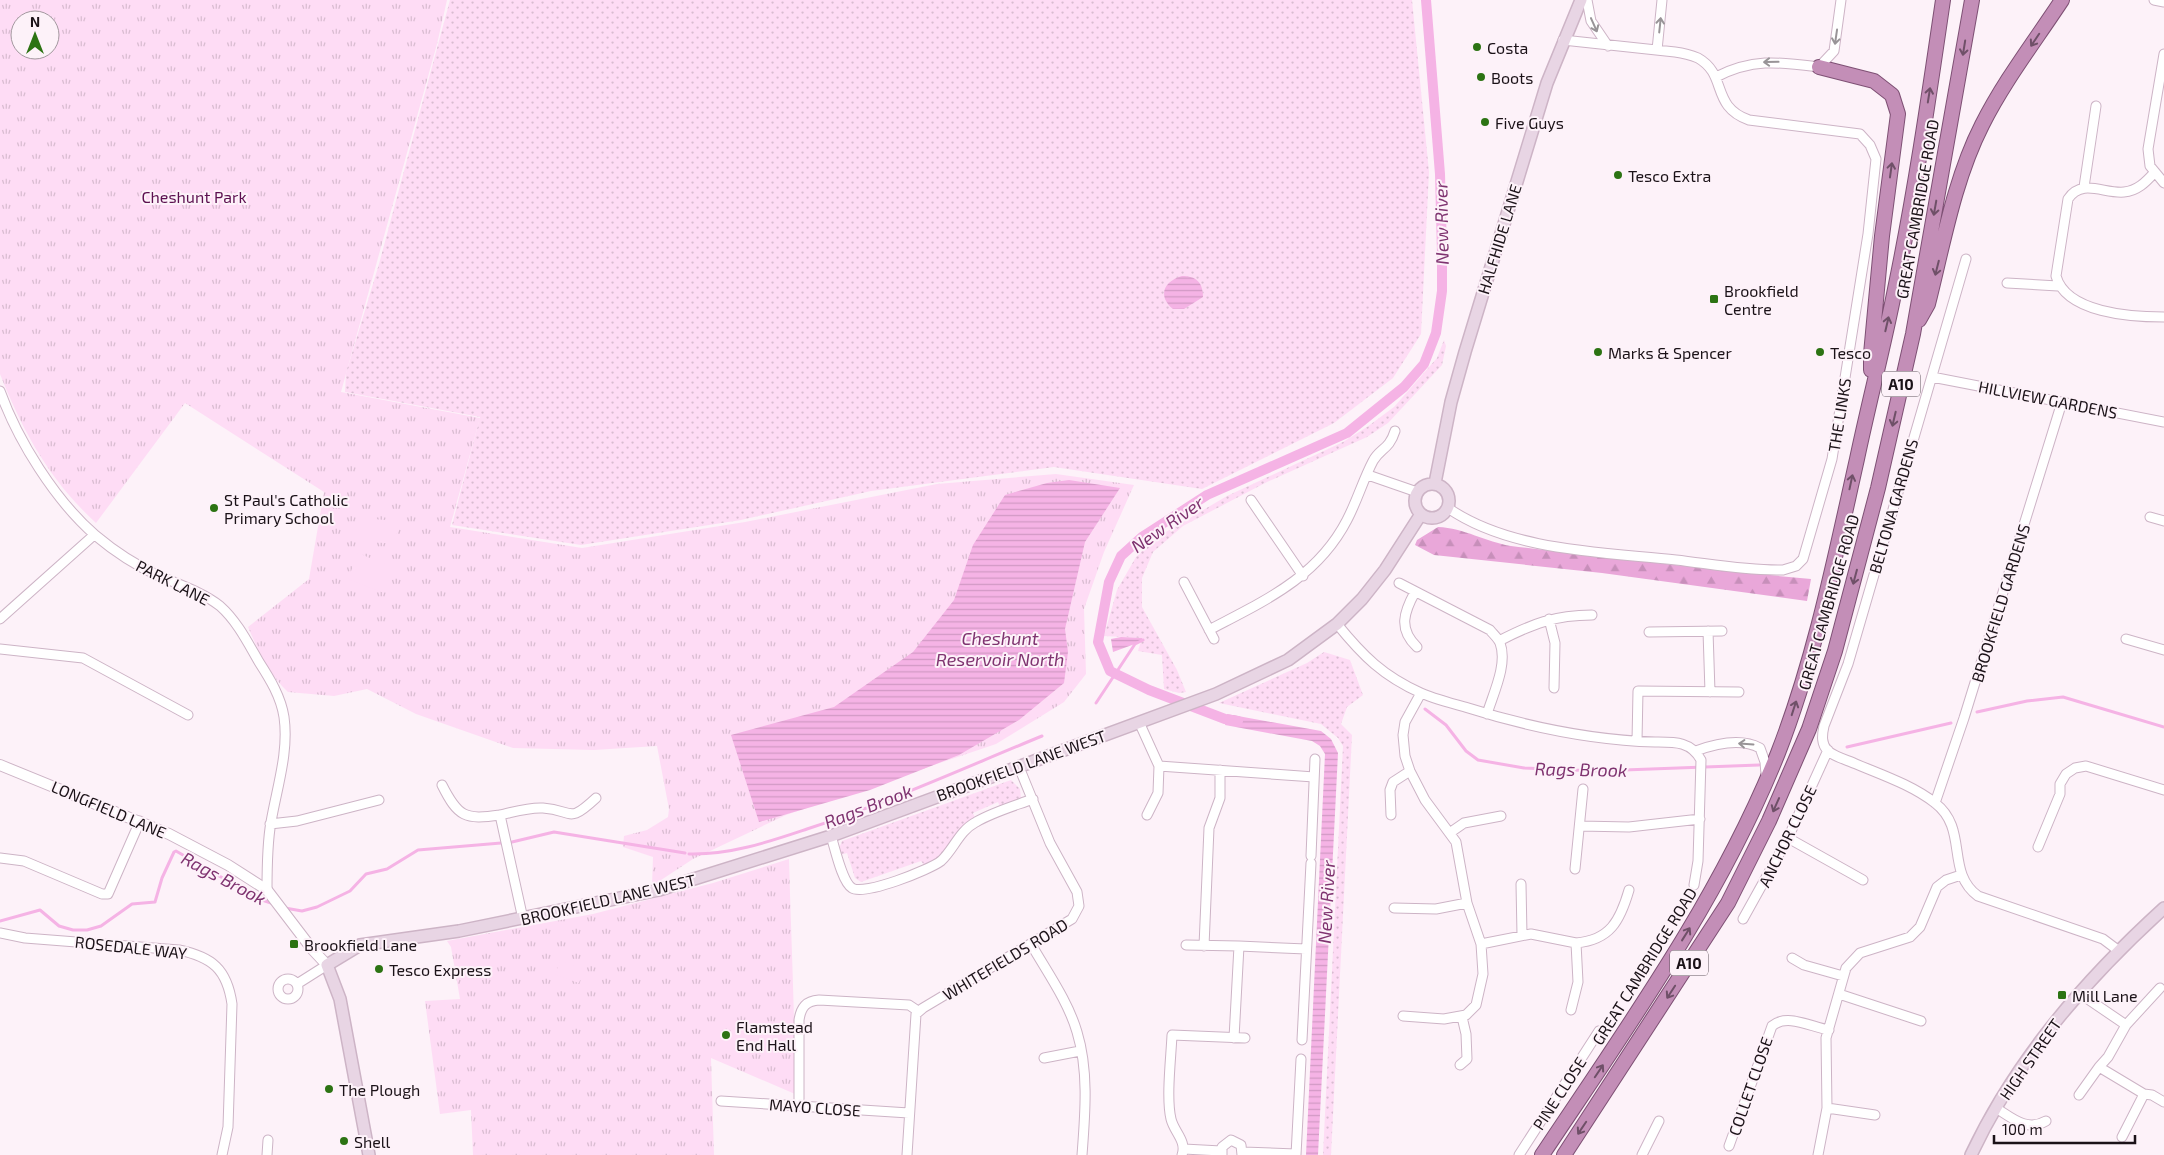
<svg xmlns="http://www.w3.org/2000/svg" width="2164" height="1155" font-family="'Exo 2',sans-serif">
  <defs>
    <pattern id="grass-dots" width="8" height="8" patternUnits="userSpaceOnUse" patternTransform="scale(1.25)"><rect width="8" height="8" fill="#fedcf5"/><path d="M2 2h.1M6 6h.1" fill="none" stroke="#d9bcd1" stroke-width="1.8" stroke-linecap="round"/></pattern>
    <pattern id="forest-firs" width="22" height="20" patternUnits="userSpaceOnUse" patternTransform="scale(1.25)"><rect width="22" height="20" fill="#e9a7d9"/><path d="M5 1l3.5 6h-7zM16 11l3.5 6h-7z" fill="#c78fba"/></pattern>
    <pattern id="park-tufts" width="24" height="20" patternUnits="userSpaceOnUse" patternTransform="scale(1.25)"><rect width="24" height="20" fill="#fedcf5"/><path d="M3 7l-1-3M5 7V3M7 7l1-3M15 17l-1-3M17 17v-4M19 17l1-3" fill="none" stroke="#d9bcd1"/></pattern>
    <pattern id="water-rules" width="6" height="5" patternUnits="userSpaceOnUse" patternTransform="scale(1.25)"><rect width="6" height="5" fill="#f5b3e5"/><path d="M0 2.5h6" fill="none" stroke="#d199c4"/></pattern>
  </defs>
  <rect width="100%" height="100%" fill="#fdf2f9"/>
  <path fill="url(#grass-dots)" d="M450,0H1412L1429,172L1421,334L1393,378L1334,423L1202,489L1054,467L871,491L741,520L581,545L452,525L480,417L345,392L346,373L379,264Z
    M1444,340L1446,346L1442,365L1388,423L1367,437L1267,482L1183,526L1153,552L1142,578V607L1177,670L1186,692L1179,693L1164,689L1162,655L1138,651L1142,638L1104,636L1117,590L1136,557L1154,539L1227,496L1343,442L1367,427L1394,407L1437,358Z
    M1324,652L1350,660L1363,695L1347,707L1341,724L1352,735L1331,1155H1323L1343,746L1338,738L1321,724L1219,703L1307,663Z
    M1011,780L1020,789L1021,799L1001,809L998,802L973,813L975,818L942,855L925,866L921,861L861,882L855,878L847,853L840,855V846L842,841Z"/>
  <path fill="url(#forest-firs)" d="M1438,527C1464,528 1486,542 1511,546C1611,558 1711,570 1811,579L1807,601L1602,573L1434,555L1415,545L1417,540Z"/>
  <path fill="url(#park-tufts)" fill-rule="evenodd" d="M0,0H447L437,44L341,392L480,418L450,527L582,548L745,522L937,484L1056,474L1134,485L1104,552L1084,609L1086,674L1064,702L996,744L786,815L693,859L652,886L653,857L623,847L624,836L647,830L668,817L669,809L657,746L594,750L513,748L416,714L367,689L334,696L288,692C269,675 258,650 248,627L309,579L324,492L185,403L96,523C50,481 23,432 0,374ZM20,20H50V50H20Z
    M789,859C791,937 795,1015 795,1094L711,1058L714,1155H473L471,1110L440,1114L425,1001L460,999L451,947L447,941L593,914L713,883Z"/>
  <path fill="#fedcf5" d="M361,518L398,521L396,544L359,541Z
    M358,553L394,568L384,593L348,579Z
    M560,960L584,969L579,983L555,975Z"/>
  <path fill="url(#water-rules)" d="M1182,276C1196,276 1203,282 1203,297L1184,309H1173C1157,296 1164,281 1182,276Z
    M1069,480L1120,488L1085,542L1065,629L1068,652L1064,683L1019,720L959,755L870,790L759,822L731,735L834,707L913,652L954,600L973,545L1005,495L1047,483Z
    M1121,637L1142,638L1143,641L1113,652L1111,639Z
    M1227,714L1321,731L1331,739L1338,753L1318,1155H1306L1325,754L1320,746L1312,741L1225,725Z"/>
  <g fill="none" stroke-linecap="round" stroke-linejoin="round">
    <path stroke="#f5b3e5" stroke-width="3" d="M1096,703L1135,644L1143,640
      M1425,709L1446,725L1466,751L1478,760L1524,768L1597,771L1759,765
      M1977,712L2027,701L2063,697L2164,727
      M1847,747L1951,723
      M689,854C731,855 768,842 807,829C887,803 964,768 1042,736
      M285,908L302,911L317,907L350,891L366,874L387,869L418,850L512,842L554,832L685,853
      M0,921L40,910L59,926L73,930H87L101,926L132,904L155,902L162,878L174,852L176,851L259,899L274,904"/>
    <path stroke="#f5b3e5" stroke-width="10" d="M1238,721L1225,719L1149,690L1110,671L1098,642L1109,582L1121,556L1142,537L1207,495L1347,433L1404,387L1424,364L1436,333L1442,291V253L1440,174L1426,0"/>
    <g stroke="#cdb4c6" stroke-width="11">
      <path id="minor" d="M1587,0L1591,21L1608,46
        M2154,0L2164,2
        M1657,50L1662,0
        M2164,54L2148,149L2150,166L2164,183
        M1716,77C1753,58 1779,62 1819,67L1834,51L1841,0
        M2154,173C2146,182 2137,191 2124,192C2104,194 2082,178 2068,199L2056,276C2066,313 2131,317 2164,317
        M2084,187L2096,106
        M1966,259L1848,664L1824,726C1822,735 1821,744 1828,751C1835,757 1847,760 1856,764C1882,775 1912,785 1935,803C1969,829 1945,872 1978,896L2103,939L2119,951
        M2007,283L2058,286
        M1932,377L2164,422
        M0,391C18,441 55,500 95,535C114,551 137,566 159,576C180,585 202,592 220,606C237,621 248,643 259,662C270,679 281,697 284,717C289,752 277,787 271,822C267,844 267,867 267,890
        M1368,475L1417,492
        M1251,500L1303,576
        M1448,508C1510,551 1602,552 1676,560C1711,564 1748,571 1783,570L1796,566L1803,559L1832,459L1868,234L1876,159L1870,145L1860,134L1749,120C1710,106 1728,75 1698,58C1691,55 1683,53 1675,52L1563,40
        M2150,517L2164,521
        M1184,582L1214,639
        M1399,583L1490,630C1493,634 1498,638 1500,643C1508,664 1493,694 1487,714
        M1415,592C1404,612 1398,629 1417,647
        M0,619L94,535
        M1549,619L1555,643L1554,688
        M1337,624C1363,656 1383,676 1421,693C1435,699 1450,703 1465,707C1528,727 1589,740 1655,742C1674,742 1691,741 1701,760L1698,861L1694,885
        M1209,630C1264,601 1317,578 1347,520C1357,501 1363,480 1373,461C1380,448 1389,450 1395,431
        M1708,631L1710,692
        M1649,632L1722,631
        M2126,639L2164,650
        M1499,641C1532,624 1555,615 1592,615
        M0,649L83,658L188,715
        M1139,722L1159,766L1314,777
        M1637,741L1638,691L1739,692
        M1696,751C1715,744 1741,738 1760,748L1765,762L1766,775
        M442,785C458,817 465,820 500,815L523,919
        M1935,803L1964,718L2062,402
        M500,815C514,812 529,807 543,808C574,810 567,825 596,798
        M1147,815L1158,793L1159,766
        M1391,815L1390,790L1393,782L1410,771
        M270,824L297,821L379,800
        M1580,826L1629,827L1700,819
        M1451,832L1464,823L1501,816
        M831,836C835,848 842,882 852,888C864,896 929,870 941,861C954,849 959,831 976,822C993,812 1014,806 1033,799
        M1788,838L1863,880
        M2038,847L2060,794V784L2066,774L2075,768L2086,766L2164,790
        M1311,856L1315,759
        M0,858L24,861L102,894H108L140,821
        M1575,869L1583,789
        M1521,884L1522,935
        M1394,908L1436,909L1467,903
        M1743,919L1788,838L1828,750
        M0,933L25,938L179,950C212,957 227,969 232,1004L228,1127L222,1155
        M1576,943C1610,940 1620,921 1629,890
        M1031,944C1047,972 1068,1001 1077,1032C1089,1071 1085,1115 1082,1155
        M1481,944L1531,934L1576,943L1578,982L1571,1010
        M1186,945L1239,946L1234,1038
        M1204,946L1209,828L1220,798V770
        M1239,946L1306,949
        M1792,958L1804,965L1843,976
        M278 989a10 10 0 1 1 20 0a10 10 0 1 1-20 0Z
        M297,984L327,965
        M2160,988L2126,1025L2108,1057L2099,1067L2144,1094L2152,1095L2164,1102
        M2079,993L2126,1025
        M1839,994L1921,1021
        M1403,1016L1444,1019L1466,1015L1476,1005L1483,974L1481,944L1467,903L1456,842L1425,800L1410,771L1405,756L1403,735L1405,722L1421,693
        M1302,1040L1311,863
        M1044,1058L1080,1051
        M1460,1065L1467,1059L1466,1034L1462,1017
        M2079,1095L2099,1067
        M721,1101L909,1113
        M799,1105V1020C801,1007 806,1001 819,1000L909,1005L918,1011
        M1827,1108L1875,1115
        M1996,1108C2012,1118 2027,1132 2046,1121
        M2122,1137L2144,1094
        M1729,1146L1772,1026C1787,1013 1811,1027 1829,1030
        M1184,1149L1221,1151
        M1243,1152L1296,1154
        M267,1155L268,1140
        M907,1155L916,1014L923,1008L1072,919L1079,906L1077,892L1050,843L1019,767
        M1182,1155C1187,1141 1174,1132 1171,1119C1166,1098 1171,1058 1172,1035L1245,1038
        M1222,1155V1147L1231,1140L1241,1145L1242,1155
        M1296,1155L1301,1059
        M1519,1155L1599,1031
        M1642,1155L1659,1121
        M1818,1155L1827,1108L1826,1038L1846,968L1860,953L1910,937L1920,927L1937,887L1946,880L1961,875"/>
    </g>
    <g stroke="#cdb4c6" stroke-width="12">
      <path id="tertiary" d="M0,765L169,834L228,865L267,890L312,949L327,965"/>
    </g>
    <g stroke="#cdb4c6" stroke-width="14">
      <path id="secondary" d="M1435,483L1451,402L1465,352L1547,83L1581,0
        M1415 501a17 17 0 1 1 34 0a17 17 0 1 1-34 0Z
        M369,1155L340,999L327,965L360,945L459,931L659,890L831,836L1216,694L1288,660L1337,624L1362,599L1385,570L1421,514
        M1971,1155C2016,1059 2086,979 2164,908"/>
    </g>
    <g stroke="#7e5074" stroke-width="16">
      <path id="trunk" d="M1819,67L1874,81L1892,95L1898,114L1882,236L1871,354V370
        M1919,320L1928,304C1943,245 1954,180 1982,125C2004,81 2035,41 2062,0
        M1542,1155C1628,1026 1720,898 1778,753C1815,658 1835,557 1857,459C1869,402 1884,345 1895,289C1915,193 1929,96 1943,0
        M1564,1155L1728,903L1769,821L1809,729L1835,651L1878,488L1913,334L1972,0"/>
    </g>
    <use href="#minor" stroke="#fff" stroke-width="9"/>
    <use href="#tertiary" stroke="#fff" stroke-width="10"/>
    <use href="#secondary" stroke="#e8d5e4" stroke-width="11"/>
    <use href="#trunk" stroke="#c38eb7" stroke-width="14"/>
  </g>
  <defs><path id="oneway-shaft" d="M-6 0H5M1.5-3L5.5 0L1.5 3" fill="none" stroke-width="1.6" stroke-linecap="round" stroke-linejoin="round" transform="scale(1.25)"/></defs>
  <g stroke="#989497">
    <use href="#oneway-shaft" transform="translate(1594 25) rotate(66)"/>
    <use href="#oneway-shaft" transform="translate(1660 25) rotate(-84)"/>
    <use href="#oneway-shaft" transform="translate(1836 37) rotate(98)"/>
    <use href="#oneway-shaft" transform="translate(1771 62) rotate(179)"/>
    <use href="#oneway-shaft" transform="translate(1746 744) rotate(-176)"/>
  </g>
  <g stroke="#6f5068">
    <use href="#oneway-shaft" transform="translate(2035 40) rotate(124)"/>
    <use href="#oneway-shaft" transform="translate(1964 48) rotate(99)"/>
    <use href="#oneway-shaft" transform="translate(1929 95) rotate(-81)"/>
    <use href="#oneway-shaft" transform="translate(1891 170) rotate(-82)"/>
    <use href="#oneway-shaft" transform="translate(1935 208) rotate(100)"/>
    <use href="#oneway-shaft" transform="translate(1937 268) rotate(104)"/>
    <use href="#oneway-shaft" transform="translate(1887 324) rotate(-77)"/>
    <use href="#oneway-shaft" transform="translate(1894 419) rotate(103)"/>
    <use href="#oneway-shaft" transform="translate(1851 482) rotate(-78)"/>
    <use href="#oneway-shaft" transform="translate(1855 577) rotate(105)"/>
    <use href="#oneway-shaft" transform="translate(1794 708) rotate(-72)"/>
    <use href="#oneway-shaft" transform="translate(1776 805) rotate(114)"/>
    <use href="#oneway-shaft" transform="translate(1686 934) rotate(-58)"/>
    <use href="#oneway-shaft" transform="translate(1671 992) rotate(123)"/>
    <use href="#oneway-shaft" transform="translate(1599 1071) rotate(-56)"/>
    <use href="#oneway-shaft" transform="translate(1582 1128) rotate(124)"/>
  </g>
  <g fill="#2c7313" stroke="#fdf2f9" stroke-width="2">
    <circle cx="1477" cy="47" r="5"/>
    <circle cx="1481" cy="77" r="5"/>
    <circle cx="1485" cy="122" r="5"/>
    <circle cx="1618" cy="175" r="5"/>
    <rect x="1709" y="294" width="10" height="10" rx="2.5"/>
    <circle cx="1598" cy="352" r="5"/>
    <circle cx="1820" cy="352" r="5"/>
    <circle cx="214" cy="508" r="5"/>
    <rect x="289" y="939" width="10" height="10" rx="2.5"/>
    <circle cx="379" cy="969" r="5"/>
    <rect x="2057" y="990" width="10" height="10" rx="2.5"/>
    <circle cx="726" cy="1035" r="5"/>
    <circle cx="329" cy="1089" r="5"/>
    <circle cx="344" cy="1141" r="5"/>
  </g>
  <g text-anchor="middle" dominant-baseline="central" stroke-width="4" stroke-linejoin="round" paint-order="stroke">
    <g fill="#fdf2f9" stroke="#5f555c" stroke-width="1">
      <rect x="1882" y="371.5" width="38" height="25" rx="4"/>
      <rect x="1670" y="950.5" width="38" height="25" rx="4"/>
    </g>
    <g font-size="15" font-weight="bold" fill="#1b1218">
      <text x="1901" y="384">A10</text>
      <text x="1689" y="963">A10</text>
    </g>
    <g font-size="16" fill="#1b1218" stroke="#fdf2f9" text-anchor="start">
      <text x="1487" y="47">Costa</text>
      <text x="1491" y="77">Boots</text>
      <text x="1495" y="122">Five Guys</text>
      <text x="1628" y="175">Tesco Extra</text>
      <text x="1724" y="290">Brookfield<tspan x="1724" dy="18">Centre</tspan></text>
      <text x="1608" y="352">Marks &amp; Spencer</text>
      <text x="1830" y="352">Tesco</text>
      <text x="224" y="499">St Paul's Catholic<tspan x="224" dy="18">Primary School</tspan></text>
      <text x="304" y="944">Brookfield Lane</text>
      <text x="389" y="969">Tesco Express</text>
      <text x="2072" y="995">Mill Lane</text>
      <text x="736" y="1026">Flamstead<tspan x="736" dy="18">End Hall</tspan></text>
      <text x="339" y="1089">The Plough</text>
      <text x="354" y="1141">Shell</text>
    </g>
    <g font-size="16" fill="#5c1050" stroke="#fdf2f9">
      <text x="194" y="196">Cheshunt Park</text>
    </g>
    <g font-size="16" fill="#1b1218" stroke="#fdf2f9">
      <text transform="translate(1917 209) rotate(-80)">GREAT CAMBRIDGE ROAD</text>
      <text transform="translate(1499 239) rotate(-73)">HALFHIDE LANE</text>
      <text transform="translate(2048 399) rotate(11)">HILLVIEW GARDENS</text>
      <text transform="translate(1839 415) rotate(-81)">THE LINKS</text>
      <text transform="translate(1893 506) rotate(-74)">BELTONA GARDENS</text>
      <text transform="translate(173 582) rotate(27)">PARK LANE</text>
      <text transform="translate(1828 602) rotate(-74)">GREAT CAMBRIDGE ROAD</text>
      <text transform="translate(2000 603) rotate(-73)">BROOKFIELD GARDENS</text>
      <text transform="translate(1021 765) rotate(-20)">BROOKFIELD LANE WEST</text>
      <text transform="translate(109 809) rotate(23)">LONGFIELD LANE</text>
      <text transform="translate(1787 836) rotate(-64)">ANCHOR CLOSE</text>
      <text transform="translate(608 899) rotate(-13)">BROOKFIELD LANE WEST</text>
      <text transform="translate(131 947) rotate(6)">ROSEDALE WAY</text>
      <text transform="translate(1005 959) rotate(-31)">WHITEFIELDS ROAD</text>
      <text transform="translate(1644 966) rotate(-58)">GREAT CAMBRIDGE ROAD</text>
      <text transform="translate(2030 1059) rotate(-55)">HIGH STREET</text>
      <text transform="translate(1750 1086) rotate(-71)">COLLET CLOSE</text>
      <text transform="translate(1559 1093) rotate(-57)">PINE CLOSE</text>
      <text transform="translate(815 1107) rotate(4)">MAYO CLOSE</text>
    </g>
    <g font-size="18" font-style="italic" fill="#7f3370" stroke="#fdf2f9">
      <text transform="translate(1441 223) rotate(-91)">New River</text>
      <text transform="translate(1167 524) rotate(-35)">New River</text>
      <text x="1000" y="638">Cheshunt<tspan x="1000" dy="21">Reservoir North</tspan></text>
      <text transform="translate(1581 769) rotate(1)">Rags Brook</text>
      <text transform="translate(868 806) rotate(-21)">Rags Brook</text>
      <text transform="translate(224 878) rotate(28)">Rags Brook</text>
      <text transform="translate(1326 902) rotate(-87)">New River</text>
    </g>
  </g>
  <g transform="translate(35 35)"><circle r="24" fill="#fdf2f9" stroke="#a3989f"/>
  <path d="M0-4L9 19L0 12L-9 19Z" fill="#2c7313"/>
  <text y="-8" font-size="14" font-weight="bold" text-anchor="middle" fill="#1b1218">N</text>
  </g>
  <path d="M1994 1135v8h141v-8" fill="none" stroke="#1b1218" stroke-width="2.5"/>
  <text x="2002" y="1135" font-size="15" fill="#1b1218" stroke="#fdf2f9" stroke-width="4" paint-order="stroke">100 m</text>
</svg>
